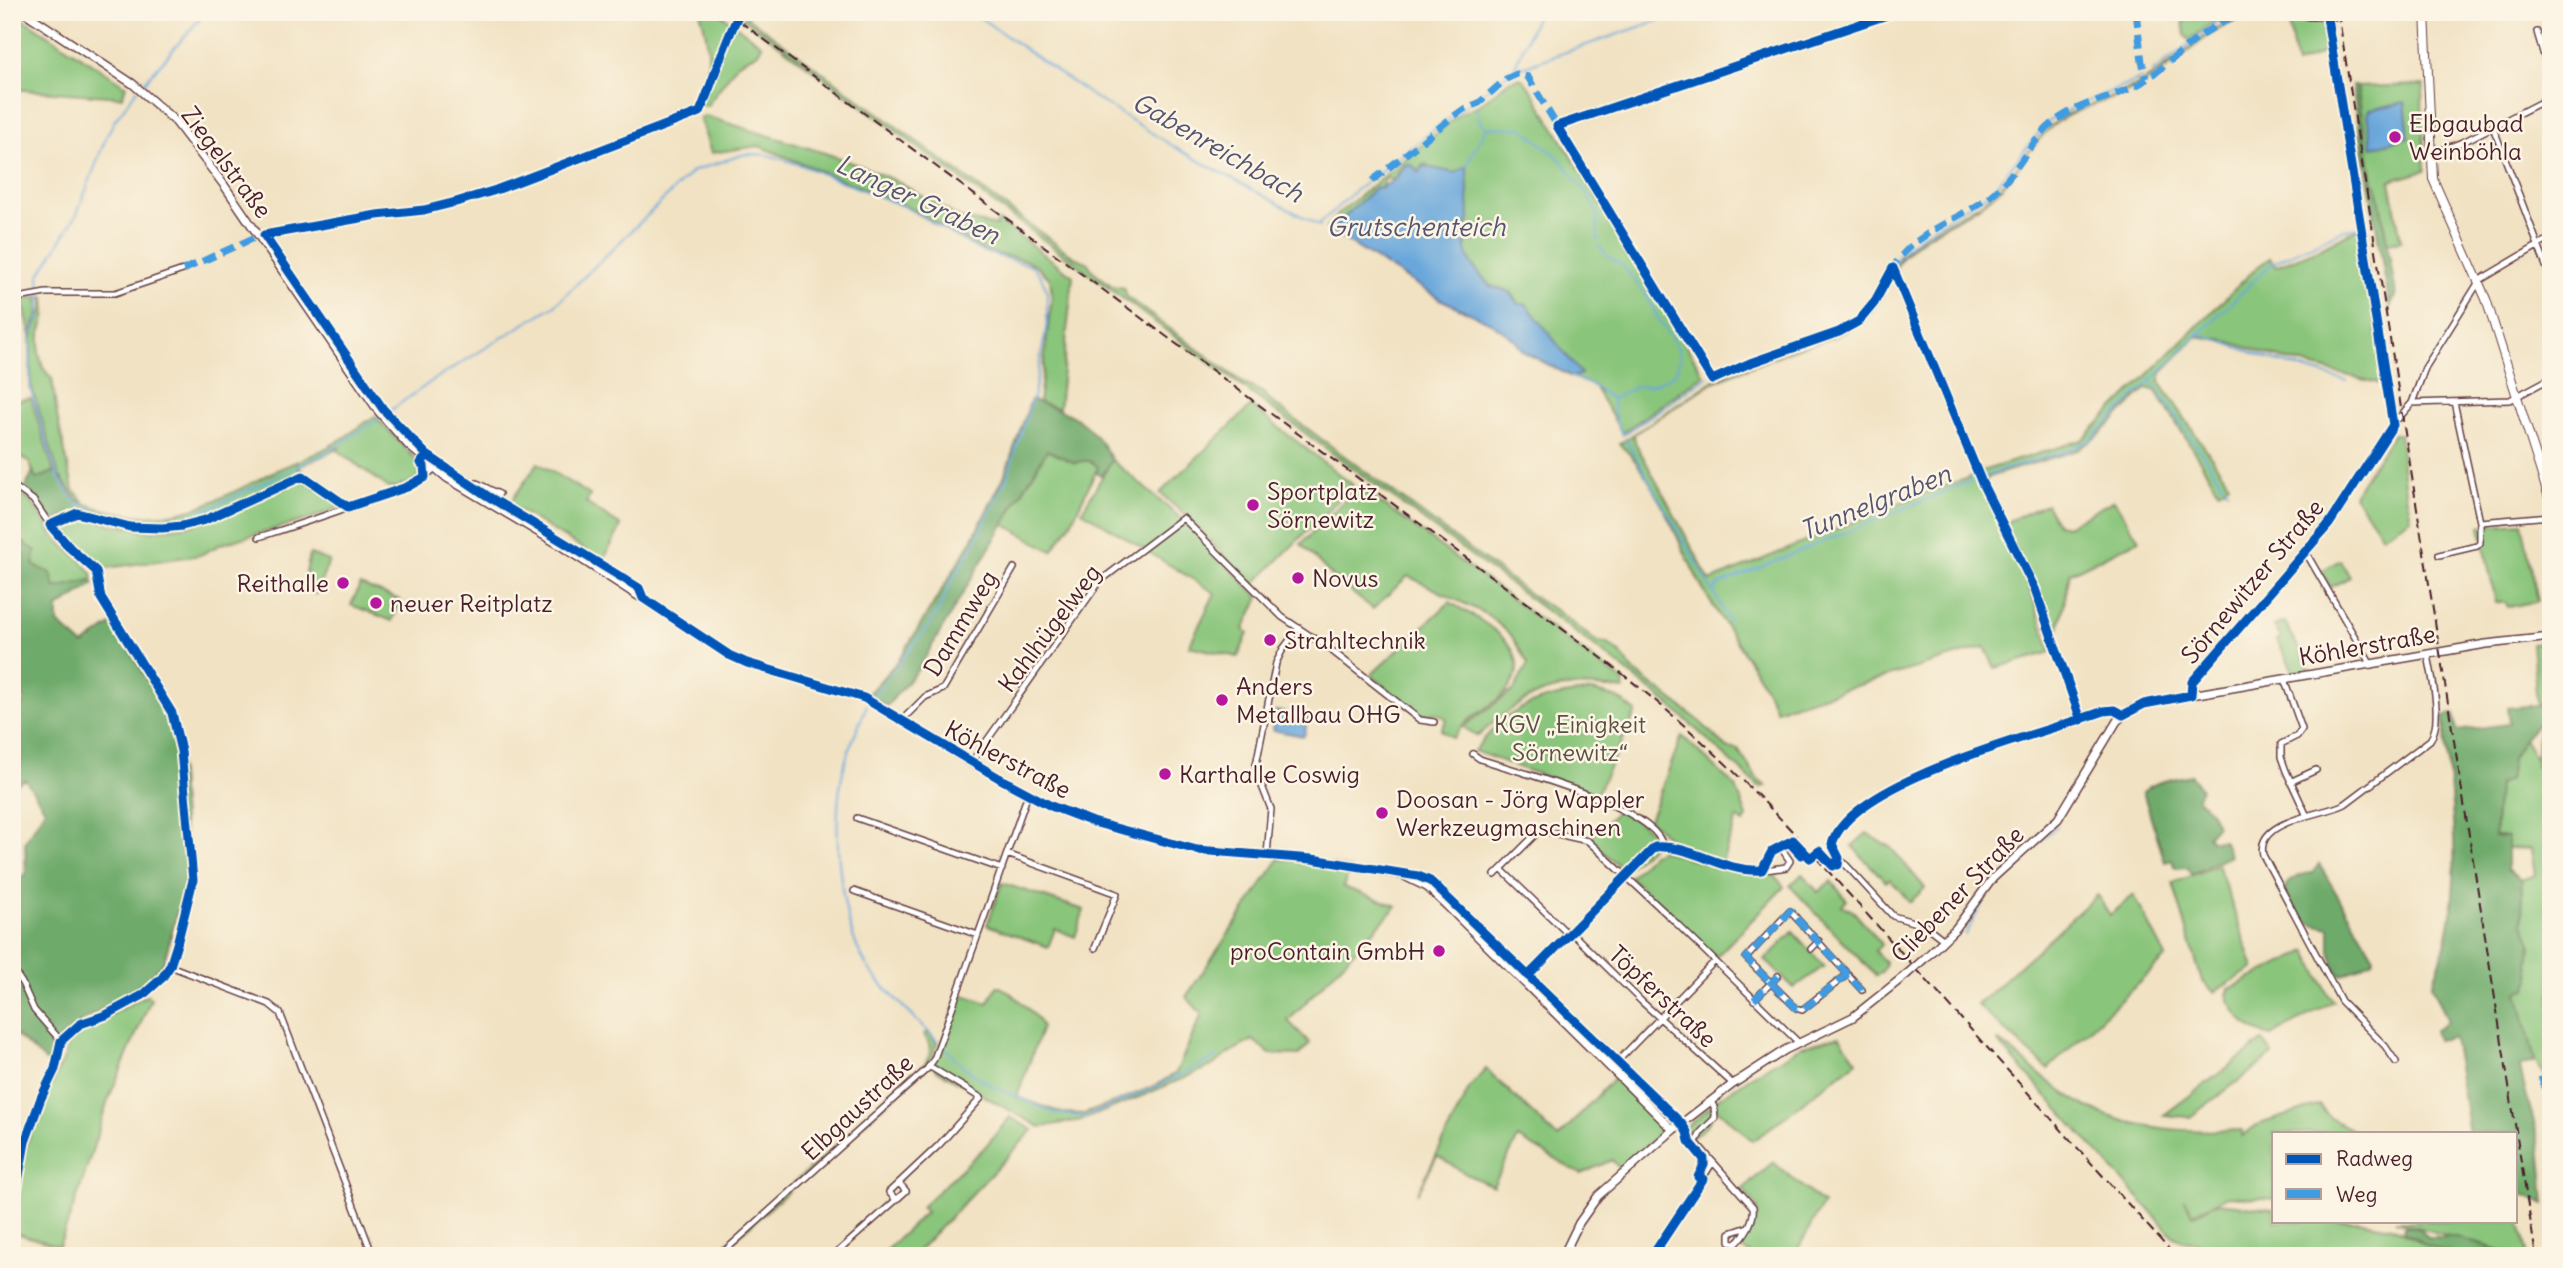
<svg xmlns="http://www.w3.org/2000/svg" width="2563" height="1268" font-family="Delius,sans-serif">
  <rect width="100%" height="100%" fill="#fcf5e5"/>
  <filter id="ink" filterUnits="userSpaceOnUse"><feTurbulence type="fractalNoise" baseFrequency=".0143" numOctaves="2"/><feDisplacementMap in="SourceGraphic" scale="14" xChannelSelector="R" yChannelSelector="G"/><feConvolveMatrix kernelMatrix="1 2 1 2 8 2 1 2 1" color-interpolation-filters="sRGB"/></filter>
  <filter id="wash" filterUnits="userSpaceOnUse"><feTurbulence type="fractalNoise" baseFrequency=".00686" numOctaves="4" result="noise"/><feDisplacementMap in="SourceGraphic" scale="28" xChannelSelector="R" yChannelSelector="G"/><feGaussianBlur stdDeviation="1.57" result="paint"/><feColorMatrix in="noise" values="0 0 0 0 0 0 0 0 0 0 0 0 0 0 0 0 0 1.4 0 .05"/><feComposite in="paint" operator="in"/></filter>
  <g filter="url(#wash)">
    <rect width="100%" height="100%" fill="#f1e2c3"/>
    <path fill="#89c57a" stroke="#6a7252" stroke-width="2" d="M12,12L126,86L122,97L12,89Z
      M700,12H718L762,45L758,53L738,63L707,106L699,105C709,63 713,54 700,12Z
      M742,12H745L747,17L1074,257L1087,262L1093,271L1112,286L1124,288L1127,297L1246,385L1262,392L1273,403L1539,601L1557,611L1597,642L1606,643L1620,653L1634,671L1697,719L1727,748L1738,750L1758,780L1766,786L1759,787L1672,707L1602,652L740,16Z
      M2182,12H2239L2216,20L2189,40L2185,35Z
      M2264,14L2324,22L2327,26L2331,49L2296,65L2289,24C2246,0 2206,37 2174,63C2161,73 2148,81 2133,89C2107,103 2074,107 2051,127C2028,146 2016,177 1992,196C1962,222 1915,232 1895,269C1901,241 1961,217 1984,201C2017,179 2031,137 2066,115C2092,104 2120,96 2145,81C2185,57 2213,15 2264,14Z
      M1519,78L1524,80L1532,91L1704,375L1622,433L1594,386L1572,377L1581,374L1508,291L1490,286L1472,265L1466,250L1465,232L1427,164L1422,165L1419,173L1406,164L1399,170L1395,179H1385L1381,188L1376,187L1333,228L1327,227L1339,213L1461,113L1479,105L1509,81Z
      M2424,85L2422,104L2425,171L2390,181L2401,241L2387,243L2377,185L2374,186L2357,87Z
      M705,116L825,153L866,168L898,182L960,218L996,226L999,221L1073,276L1059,408L1039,403L1052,294L1050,279L1036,265L1024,260L986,252L914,210L892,200L759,146L711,153L700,119Z
      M2360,227L2385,385L2279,358L2221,339C2212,341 2205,335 2196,337L2162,372L2160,382L2229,483L2219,491L2156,391L2147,388L2099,435L2077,450L1988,477L1984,485L1979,472L2082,440L2256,268L2270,258L2276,266L2321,248Z
      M1892,270L1879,301L1865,318L1855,326L1834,337L1797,348L1713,382L1634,434L1635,442L1710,581L1916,496L1977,475L2027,582L2051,652L1995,668L1985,647L1776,710C1759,671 1729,633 1707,596C1682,555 1655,472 1619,444L1718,378L1797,347L1833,336L1860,322L1869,312Z
      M38,297L39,314L30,333L23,301L13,303L16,325L14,327L12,302Z
      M43,297H45L46,314L40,334L39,353L43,368L52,379L57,416L73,489L86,504L77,500L59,475L31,385V338L43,311Z
      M31,398L54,472L36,479L29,462L12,452L13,401Z
      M1251,406L1353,485L1252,586L1186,516L1160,493Z
      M375,416L424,468L419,478L402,486L401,484L399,487L389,488L338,451L339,448L298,467L304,473C248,498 196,531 132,525L134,515C184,521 228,495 271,473C290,464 311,457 330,446C345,438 360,426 375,416Z
      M2393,434H2399L2404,485L2411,518L2382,536L2354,495Z
      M1047,450L1075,463C1085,460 1090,459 1098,467L1071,523L1052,551L1004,524Z
      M1112,460L1178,516L1259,597L1244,629L1248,633L1238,657L1189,646L1215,593L1082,511Z
      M538,463L590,495L586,503L621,526L603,561L509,504Z
      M302,478L343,506L306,520L221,544L200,555L107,568C102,562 95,562 88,558C75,551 64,539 55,527L77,515L114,525L151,531L193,525Z
      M1358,487C1448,550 1534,617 1623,681L1624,690C1555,680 1530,690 1478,736L1463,727L1514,690L1528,664L1511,635L1488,615L1408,576L1373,609L1337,581L1301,544Z
      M12,488C36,499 41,521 57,539C68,552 83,560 93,575L92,580L55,588L33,565L36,551L12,535Z
      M2114,500L2139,540L2070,573L2059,629L2049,632L2034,587L2002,524L2046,504L2057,524L2067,526Z
      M2522,523L2538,601L2508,607L2506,602L2496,603L2480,526Z
      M310,554L329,561L316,594L302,589Z
      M2340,560L2350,577L2331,587L2321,571Z
      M360,585L400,600L392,621L351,605Z
      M1450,602C1479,620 1543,649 1506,692C1489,711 1469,713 1453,738L1441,730L1447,719L1437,713L1420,715L1371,675Z
      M2285,622L2310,670L2294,673L2277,640L2281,638L2274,626Z
      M2551,642V700L2537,705L2532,643Z
      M1592,691L1618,698L1636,712L1596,795L1474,751C1510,705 1535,698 1592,691Z
      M2551,709V1096L2545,1075L2535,1061L2517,992L2531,979L2529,964L2531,943L2523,923L2521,880L2535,875L2531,849L2507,848V837L2494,836L2498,783L2509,780L2512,758L2524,739L2536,759V768L2539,722Z
      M1682,736L1736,787L1747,817L1744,823L1737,818L1722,862L1674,843L1649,820Z
      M1619,809L1657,835V842L1624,870L1589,840Z
      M1867,833L1891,848L1925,888L1910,902L1890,879L1886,882L1852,846Z
      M1660,850L1731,870L1752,873L1772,872L1784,887L1715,958L1630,877L1651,855Z
      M1279,859L1318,862L1350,869L1343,887L1397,906L1288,1021L1310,1043L1299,1055L1270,1054L1253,1040L1232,1051L1212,1066L1144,1095L1082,1120L1040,1127L935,1069L934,1064L960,994L988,1003L997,986C1008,988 1038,1016 1042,1027L1017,1097L1062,1113L1084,1114L1119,1101L1156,1085L1176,1073L1202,1014L1186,997Z
      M2218,865L2254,968L2214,992L2202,981L2173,883Z
      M1802,874L1818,892L1831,881L1847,900L1842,906L1853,911L1882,944L1875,951L1886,964L1883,970L1876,976L1790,886Z
      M1002,883L1084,910L1075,937L1055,929L1048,947L987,925Z
      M2097,895L2110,915L2134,895L2166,957L2048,1069L1977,1005Z
      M1793,932L1824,966L1794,988L1765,960Z
      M2307,951L2327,993L2334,1001L2271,1036C2248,1031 2235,1016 2227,995L2229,989Z
      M147,995L151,999L108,1100L80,1189L59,1246L12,1232L20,1168L34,1120L64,1059L71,1034L81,1027L107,1017Z
      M927,1031L937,1043L932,1057L918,1075L723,1250L716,1256H712L921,1069C930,1057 934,1048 924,1035Z
      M1839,1036L1857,1061L1753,1141L1716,1108L1715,1101L1747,1079L1802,1046Z
      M1999,1041C2028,1064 2056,1091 2089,1108C2137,1131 2190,1132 2242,1130V1136L2257,1125L2319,1105L2329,1117L2357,1133H2274V1199L2228,1196L2194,1213L2184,1199L2193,1215L2216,1203L2274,1209V1221H2357L2392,1227L2427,1245L2461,1256H2299L2183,1241L2173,1236L1998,1042Z
      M2263,1041L2273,1055L2190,1117L2164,1115Z
      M1486,1069L1558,1138L1616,1076L1660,1126V1133L1621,1170L1612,1160L1581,1174L1518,1138L1493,1186L1468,1175L1437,1156L1417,1194L1470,1087Z
      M1711,1106C1717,1120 1701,1132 1690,1137L1686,1127Z
      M1010,1117L1033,1130L913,1256H880L926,1212L921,1207L985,1147Z
      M1773,1162L1823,1204L1794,1256H1755L1740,1248L1757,1216L1758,1208L1743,1189Z
      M2516,1208L2527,1252L2522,1256L2395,1221H2516Z"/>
    <path fill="#6eaa6a" stroke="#5c644a" stroke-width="2" d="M2352,85L2357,87L2373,185H2377L2396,294L2390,307Z
      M1031,400C1070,411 1092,423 1112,460L1102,476L1096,473L1098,467C1090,459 1085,460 1075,463L1047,450L919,668L887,706L867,695L899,660L971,542L1004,477Z
      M33,471L36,479L54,472C64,478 67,490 75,498C85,507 120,513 134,515L132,525L76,511L52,522L37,498L25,489Z
      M12,535L36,551L33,565L51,573L55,588L92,580L94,584L58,608V623L83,645L114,623L160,701L178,747L186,863L185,882L164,962L145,983L76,1025L61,1038L53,1067L12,1032L13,881L26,874L25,842L45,809L25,779L12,787V713L21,708L24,699L12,682Z
      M2551,700V709L2524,739L2512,758L2509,780L2498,784L2494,836L2507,837V870L2521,880L2523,923L2531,943L2529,964L2531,979L2527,989L2518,992L2535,1061L2520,1066C2524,1095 2535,1118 2540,1148C2543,1166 2543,1185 2545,1204L2516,1191V1133H2469L2453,1037L2437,1040L2434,1030L2448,1021L2432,985C2468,899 2452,806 2443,716L2454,714L2457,731L2509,724L2507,708L2537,705Z
      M2191,775L2201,789L2197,799L2210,810L2217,825L2207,836L2212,841L2223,840L2230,856L2192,874L2187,867L2176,868L2172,860L2165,862L2143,792C2155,780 2175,779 2191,775Z
      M2319,864L2374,957L2373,961L2343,975L2337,973L2330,951V928C2296,922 2300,919 2284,890C2287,880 2303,872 2313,873Z
      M2404,1226L2418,1228L2428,1237H2456L2516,1256H2461L2427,1245L2403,1232Z"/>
    <path fill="#69a7db" stroke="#5a6383" stroke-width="2" d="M2405,102L2409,137L2372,147L2367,115L2369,110Z
      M1406,164L1413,166L1419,173L1423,166L1455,173L1467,166L1469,219L1465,232L1466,250L1472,265L1490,286L1508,291L1519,304H1526L1581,374L1572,377L1524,352L1514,339L1491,323L1440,299L1332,232C1335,224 1367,196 1376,187L1381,188L1395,179Z
      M1275,711L1308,717L1304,736L1272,730Z"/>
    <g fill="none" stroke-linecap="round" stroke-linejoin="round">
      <path stroke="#69a7db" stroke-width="2" d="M972,12L1089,94L1181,151L1320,226
        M1514,69L1538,12
        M2153,72L2217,22L2243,12
        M141,86L206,12
        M137,90L115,120L107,135L77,214L39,276L40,316L30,336V388L57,475L66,489L76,502L104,515L147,521L183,518L215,506L328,452L379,419
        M1475,98L1513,70L1683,12
        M1485,127L1522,128L1560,159L1588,195L1597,212L1598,240
        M1467,166C1470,151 1483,142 1485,127L1479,120L1477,107
        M1319,224L1355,191L1471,101
        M1327,230L1332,233
        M1599,245L1607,256L1623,266L1646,295L1656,315L1678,348L1680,359L1676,372L1666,379L1651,385L1636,387L1612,399
        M2238,296L2272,263L2344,230L2360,227
        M2198,333L2273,360L2346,381
        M1713,374L1857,319L1867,308L1901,252L1923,234L1990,192L2049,121L2076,106L2141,79
        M1572,377L1594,386L1612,399L1616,422L1623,435L1708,376
        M2151,380L2228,491
        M384,415L432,381L555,305L693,171L745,154L768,155L801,165L905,207L980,251L1033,266L1040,275L1047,290V324L1034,394L1007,477L974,544L948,588L939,610L926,629L870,700
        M1626,440L1712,591
        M1984,476L2069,450L2089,441L2237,297
        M1729,621L1713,591L1720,584L1976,479
        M867,705C858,728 846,752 842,776C832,825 839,918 864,961C878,985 917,1019 937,1041
        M1965,935L1991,887L2057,826
        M941,1045L974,1075L996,1088L1055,1113L1085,1117L1157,1086L1217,1057"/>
    </g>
  </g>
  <g filter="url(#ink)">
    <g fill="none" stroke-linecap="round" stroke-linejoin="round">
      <g stroke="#633c42" stroke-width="8">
        <path id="minor" d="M2340,15L2353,12
          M2308,17H2334
          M2537,32L2551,80
          M2493,127L2551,279
          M2432,154L2465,141L2551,97
          M12,299L46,293H115L183,270
          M2412,403L2510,400L2551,378
          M477,483L499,494
          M12,485L33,500L57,535L96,571L101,598L166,701L175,723L181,751L183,792L193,872L192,890L183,923L170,966L162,978L143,995L106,1015L80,1024L61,1041L55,1069L41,1098L25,1142L12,1215
          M2480,522L2551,516
          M259,537C295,526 330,514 366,501C390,492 415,487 434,469
          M2305,551L2371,665
          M2439,555L2477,546L2480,543V522L2454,402
          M2284,679L2302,729L2297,736L2281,744V757L2286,771L2306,814
          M2191,695L2192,682L2329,524L2388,430L2412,403L2425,368L2480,280L2551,238
          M902,720L925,697L943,689L1014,568
          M1473,754L1480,759C1515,771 1659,808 1663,847
          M971,763L1100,581L1183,518L1282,617L1327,647L1420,720L1434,722
          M2290,782L2316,770
          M857,818L1002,869
          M1007,854L1117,894L1095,948
          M1267,855L1271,809L1258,776L1256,765L1276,663L1283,649L1299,628
          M1501,869L1568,934
          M1495,875L1540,830L1588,841L1671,918L1798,1042
          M854,891L978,935
          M1571,932L1641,1001L1733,1084
          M1944,940L1926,926L1893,916L1835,853C1814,792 2061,727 2104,711L2114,710L2123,715
          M1811,949L1819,941
          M170,966L269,1004L280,1013L373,1256
          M12,968L22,983L34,1010L61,1041
          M1848,974L1802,1010L1796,1008L1746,958L1790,911L1862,990
          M1523,981L1655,847C1672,846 1687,853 1703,859C1731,869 1756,873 1786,867L1790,861L1782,849L1775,848L1762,870
          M1754,1000L1778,976
          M2396,1062L2385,1046L2341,1001L2263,855C2255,819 2324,815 2345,804L2430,740C2443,723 2432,676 2428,655
          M1612,1067L1715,961
          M1711,1101L1714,1107L1715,1118L1701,1132L1696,1142L1713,1162
          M896,1200L906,1191L899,1183
          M719,1256L927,1069L934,1059L1028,794
          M833,1256L896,1200L889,1192L939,1145L981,1098L929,1066
          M1652,1256L1713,1162L1753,1207C1755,1220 1745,1235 1736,1244L1730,1241V1233L1748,1227"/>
      </g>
      <g stroke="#633c42" stroke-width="10">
        <path id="tertiary" d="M24,12L133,84L175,121L224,185L379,412L408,445L447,478L558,544L729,655L747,663L864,698L971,763L1051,806L1093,822L1197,850L1312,859L1402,875L1427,887L1444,903L1673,1130
          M1924,959L1956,928L1993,878L2058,819L2117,721L2131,709L2151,702L2486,644L2551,637
          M1563,1256L1579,1223L1598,1196L1673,1130L1733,1084L1785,1050L1853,1017L1907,974"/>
      </g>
      <g stroke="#633c42" stroke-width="10">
        <path id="secondary" d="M2425,12L2433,179L2486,299L2551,504"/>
      </g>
      <use href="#minor" stroke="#fff" stroke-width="5"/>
      <use href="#tertiary" stroke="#fff" stroke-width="7"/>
      <use href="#secondary" stroke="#fff" stroke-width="8"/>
      <path stroke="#4a1f2b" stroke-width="2" stroke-dasharray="10 5" stroke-linecap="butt" d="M727,12L1603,659C1672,711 1733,768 1792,831L2175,1256
        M2338,12L2536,1256"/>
      <g stroke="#633c42" stroke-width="10" stroke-linecap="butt">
        <path id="tertiary-bridge" d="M1907,974L1924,959"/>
      </g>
      <use href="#tertiary-bridge" stroke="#fff" stroke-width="7"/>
      <path stroke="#409be1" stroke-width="7" stroke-dasharray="14 7" stroke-linecap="butt" d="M2136,12L2142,62L2147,78
        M1372,181L1450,119L1464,109L1479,103L1506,79L1517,74L1528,77L1559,129
        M183,270L258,236
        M1890,273C1910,233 1956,222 1990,196C2015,177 2028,144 2052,124C2076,103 2111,99 2139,84C2177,62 2208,16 2255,13C2273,12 2291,15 2308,17
        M1848,974L1802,1010L1796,1008L1746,958L1790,911L1862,990
        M1754,1000L1778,976
        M2551,1058L2541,1076L2551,1107"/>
      <g stroke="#fcf5e5" stroke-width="13">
        <path id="cycleway" d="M740,12C724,43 714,79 700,112L496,190L456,202L424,210L377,215L264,235L383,409L427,455L486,495L626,580L639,588L643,598L729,655L747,663L864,698L999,778L1051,806L1093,822L1197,850L1312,859L1418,876L1430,881L1681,1123L1687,1132L1689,1141L1704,1159V1165L1698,1177
          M1893,268L1874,303L1859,321L1839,332L1750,363L1712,380L1557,126L1896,12
          M1893,268L1982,483L2035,589L2081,720
          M1838,865L1839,858L1832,844C1852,779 2043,734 2104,711L2114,710L2123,715L2144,704L2191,695L2192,682L2329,524L2393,425L2327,18
          M1528,976L1655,847C1691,844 1723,873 1762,870L1772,851L1789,842L1801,855L1803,854L1792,841L1793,840L1810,858L1819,851L1833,866V863
          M12,1215L25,1142L41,1098L55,1069L61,1041L80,1024L106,1015L143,995L162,978L170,966L177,944L193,880L181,751L172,713L101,598L96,571L70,548L50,525L77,513L130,527L162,528L182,526L205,520L303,476L348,507L407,487L425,477L424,466L421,463L427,455
          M1652,1256L1703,1179"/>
      </g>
      <use href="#cycleway" stroke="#0057b8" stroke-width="9"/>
    </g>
  </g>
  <g fill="#b5179e" stroke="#fcf5e5" stroke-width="2.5">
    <circle cx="2395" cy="137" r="7"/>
    <circle cx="1253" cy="505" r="7"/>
    <circle cx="1298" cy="578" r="7"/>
    <circle cx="343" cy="583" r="7"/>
    <circle cx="376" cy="603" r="7"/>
    <circle cx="1270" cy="640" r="7"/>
    <circle cx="1222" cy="700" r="7"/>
    <circle cx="1165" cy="774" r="7"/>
    <circle cx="1382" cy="813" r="7"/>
    <circle cx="1439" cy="951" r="7"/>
  </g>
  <g text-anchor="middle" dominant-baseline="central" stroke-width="5" stroke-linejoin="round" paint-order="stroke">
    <g font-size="24" fill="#4a1f2b" stroke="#fcf5e5" text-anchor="start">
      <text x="2409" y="123">Elbgaubad<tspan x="2409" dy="28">Weinböhla</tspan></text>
      <text x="1267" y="491">Sportplatz<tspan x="1267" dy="28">Sörnewitz</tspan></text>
      <text x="1312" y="578">Novus</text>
      <text x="329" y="583" text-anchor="end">Reithalle</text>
      <text x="390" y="603">neuer Reitplatz</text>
      <text x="1284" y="640">Strahltechnik</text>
      <text x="1236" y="686">Anders<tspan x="1236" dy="28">Metallbau OHG</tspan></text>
      <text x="1179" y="774">Karthalle Coswig</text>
      <text x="1396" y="799">Doosan - Jörg Wappler<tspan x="1396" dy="28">Werkzeugmaschinen</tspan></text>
      <text x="1425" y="951" text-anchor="end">proContain GmbH</text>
    </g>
    <g font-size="24" fill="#4a1f2b" stroke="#fcf5e5">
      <text transform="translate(227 162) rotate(53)">Ziegelstraße</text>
      <text transform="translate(2252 581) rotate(-50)">Sörnewitzer Straße</text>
      <text transform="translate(960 623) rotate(-59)">Dammweg</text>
      <text transform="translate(1049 628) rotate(-53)">Kahlhügelweg</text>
      <text transform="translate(2367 645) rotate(-10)">Köhlerstraße</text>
      <text transform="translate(1008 759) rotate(28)">Köhlerstraße</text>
      <text transform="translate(1957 894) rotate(-46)">Cliebener Straße</text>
      <text transform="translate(1663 996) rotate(43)">Töpferstraße</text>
      <text transform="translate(857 1107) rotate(-43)">Elbgaustraße</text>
    </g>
    <g font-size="24" fill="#5d5143" stroke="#fcf5e5">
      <text x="1570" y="724">KGV „Einigkeit<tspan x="1570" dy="28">Sörnewitz“</tspan></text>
    </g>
    <g font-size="26" font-style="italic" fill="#565571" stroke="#fcf5e5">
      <text transform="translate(1218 147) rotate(30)">Gabenreichbach</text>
      <text transform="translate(918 199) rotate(25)">Langer Graben</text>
      <text x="1416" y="226">Grutschenteich</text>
      <text transform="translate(1875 502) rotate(-22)">Tunnelgraben</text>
    </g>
  </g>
  <rect width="2563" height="1268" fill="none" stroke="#fcf5e5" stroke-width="42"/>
  <rect x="2272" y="1132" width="245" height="91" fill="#fcf5e5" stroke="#b59f9b" stroke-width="2"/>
  <rect x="2286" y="1154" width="35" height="10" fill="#0057b8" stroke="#b59f9b" stroke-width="2"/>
  <text x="2336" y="1166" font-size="21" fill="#4a1f2b">Radweg</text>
  <rect x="2286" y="1189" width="35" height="10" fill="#409be1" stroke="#b59f9b" stroke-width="2"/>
  <text x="2336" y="1202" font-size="21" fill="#4a1f2b">Weg</text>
</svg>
